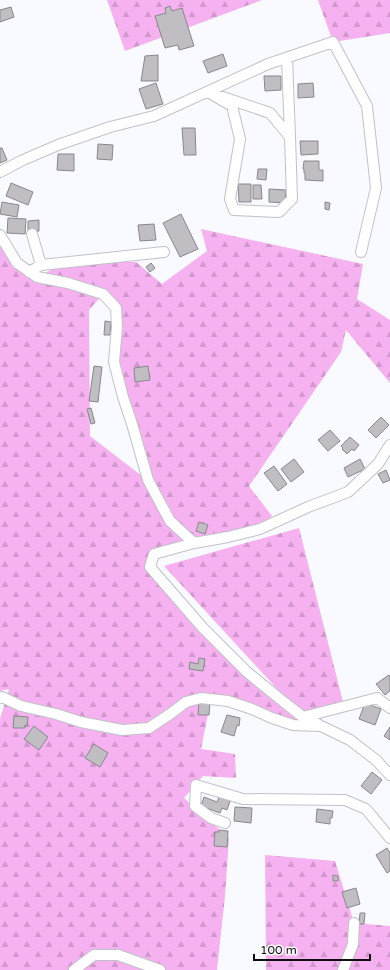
<svg xmlns="http://www.w3.org/2000/svg" width="390" height="970" font-family="'Varela Round',sans-serif">
  <defs>
    <pattern id="forest-firs" width="22" height="20" patternUnits="userSpaceOnUse"><rect width="22" height="20" fill="#f6b2f0"/><path d="M5 1l3.5 6h-7zM16 11l3.5 6h-7z" fill="#d298cd"/></pattern>
  </defs>
  <rect width="100%" height="100%" fill="#f9faff"/>
  <path fill="url(#forest-firs)" fill-rule="evenodd" d="M107,0H262L125,51Z
    M318,0H390V33L333,42Z
    M201,229L363,264L357,299L390,320V383L346,330L341,352L249,486L272,516L260,529L194,543L176,528L186,545L154,554L150,567L221,646L309,725L211,699L201,749L235,754L236,778L203,776L184,798L229,838L225,896L217,970H0V719L9,689L0,691V235L17,263L45,273L67,262H136L162,284L207,251ZM103,294L116,308L114,362L147,480L90,436L89,310Z
    M299,528L344,706L303,717L164,566Z
    M265,855L335,861L354,923L390,926V970H266Z"/>
  <path fill="#c0bdc3" stroke="#89878d" d="M170,6L172,11L182,8L194,46L179,50L178,45L165,48L155,16L166,13L165,8Z
    M11,7L14,17L0,22V10Z
    M223,54L227,66L208,73L203,61Z
    M158,55V81H141L145,56Z
    M264,76H281V90L265,91Z
    M156,83L163,104L146,109L139,89Z
    M313,83L314,97L298,98V84Z
    M182,128H195L196,155H184Z
    M300,141H318V154L301,155Z
    M98,144L113,145L112,160L97,159Z
    M0,148H2L7,160L0,163Z
    M58,154H74V171L57,170Z
    M304,161H319V170H323V181L305,180V173H304V169H303Z
    M258,169H267L266,180L257,179Z
    M11,183L33,192L28,205L6,196Z
    M238,184H251V202H239Z
    M253,185H261L262,199H253Z
    M269,189L286,190L285,203L269,202Z
    M2,202L19,205L17,217L0,214Z
    M325,202L330,203L329,210L325,209Z
    M181,214L198,249L180,257L163,223Z
    M8,218L26,219L25,234L7,233Z
    M39,220V231L28,232V221Z
    M154,224L156,240L140,241L138,225Z
    M151,263L155,268L150,272L146,267Z
    M105,321L111,322L110,335H104Z
    M94,366L102,367L98,402L89,401Z
    M148,366L150,380L135,382L134,368Z
    M91,408L95,423L91,424L87,409Z
    M381,417L389,425L376,438L368,430Z
    M330,430L340,441L328,451L318,440Z
    M350,437L359,445L354,451L352,449L347,454L342,449L343,448L341,446Z
    M294,459L304,472L291,482L281,469Z
    M360,459L365,469L348,477L344,468Z
    M274,466L287,484L278,491L264,473Z
    M386,470L390,480L383,483L378,474Z
    M199,522L208,525L205,534L196,531Z
    M199,658L205,659L203,671L189,669L190,662L198,664Z
    M389,675L390,677V691L385,695L376,684Z
    M199,702L210,703L209,715H198Z
    M365,703L381,709L375,725L359,719Z
    M227,715L240,718L239,726L237,725L234,736L221,732Z
    M14,716L28,717L27,726L25,725V728H13Z
    M34,726L48,737L39,750L24,739Z
    M390,727V740L384,736Z
    M94,744L108,753L100,767L85,758Z
    M372,772L382,780L371,794L361,786Z
    M220,795L231,798L227,810L222,808L220,813L201,806L204,797L217,802Z
    M235,807L252,808L251,823L234,821Z
    M317,809L333,811L332,818H330V824L316,822Z
    M219,830L228,831L227,847L214,846L215,832H219Z
    M387,848L390,853V871L387,873L376,855Z
    M333,875L338,876V881H333Z
    M356,888L360,904L347,908L342,892Z
    M360,913H365L364,924H359Z"/>
  <g fill="none" stroke-linecap="round" stroke-linejoin="round">
    <g stroke="#c1c2c8" stroke-width="12">
      <path id="minor" d="M287,58L290,137
        M208,92L270,113L290,137L292,199L279,212L234,210L230,199L240,139L232,106Z
        M0,172L23,160L58,145L110,127L154,116L268,64L333,42L367,106L376,188L361,252
        M32,234L41,265
        M0,235L17,263L37,277L68,283L103,294L116,308L117,327L114,362L123,397L132,424L148,480L170,521L194,543L228,537L260,529L308,507L348,492L378,464L390,445
        M29,272L41,265L164,252
        M194,543L154,554L150,567L203,628L247,672L285,703L303,717L318,724
        M0,698L2,697L21,706L56,714L81,722L122,730L149,728L170,714L186,702L201,698L228,701L252,709L272,718L293,725L321,726L350,740L376,760L390,775
        M303,717L377,698L390,708
        M225,823L211,818L195,806L196,785L243,799L345,800L366,809L390,838
        M74,970L94,955H118L160,970
        M343,970L353,944L354,923"/>
    </g>
    <use href="#minor" stroke="#fff" stroke-width="10"/>
  </g>
  <path d="M254 954v6h116v-6" fill="none" stroke="#0d0e10" stroke-width="2"/>
  <text x="260" y="954" font-size="12" fill="#0d0e10" stroke="#ffffff" stroke-width="3" paint-order="stroke">100 m</text>
</svg>
